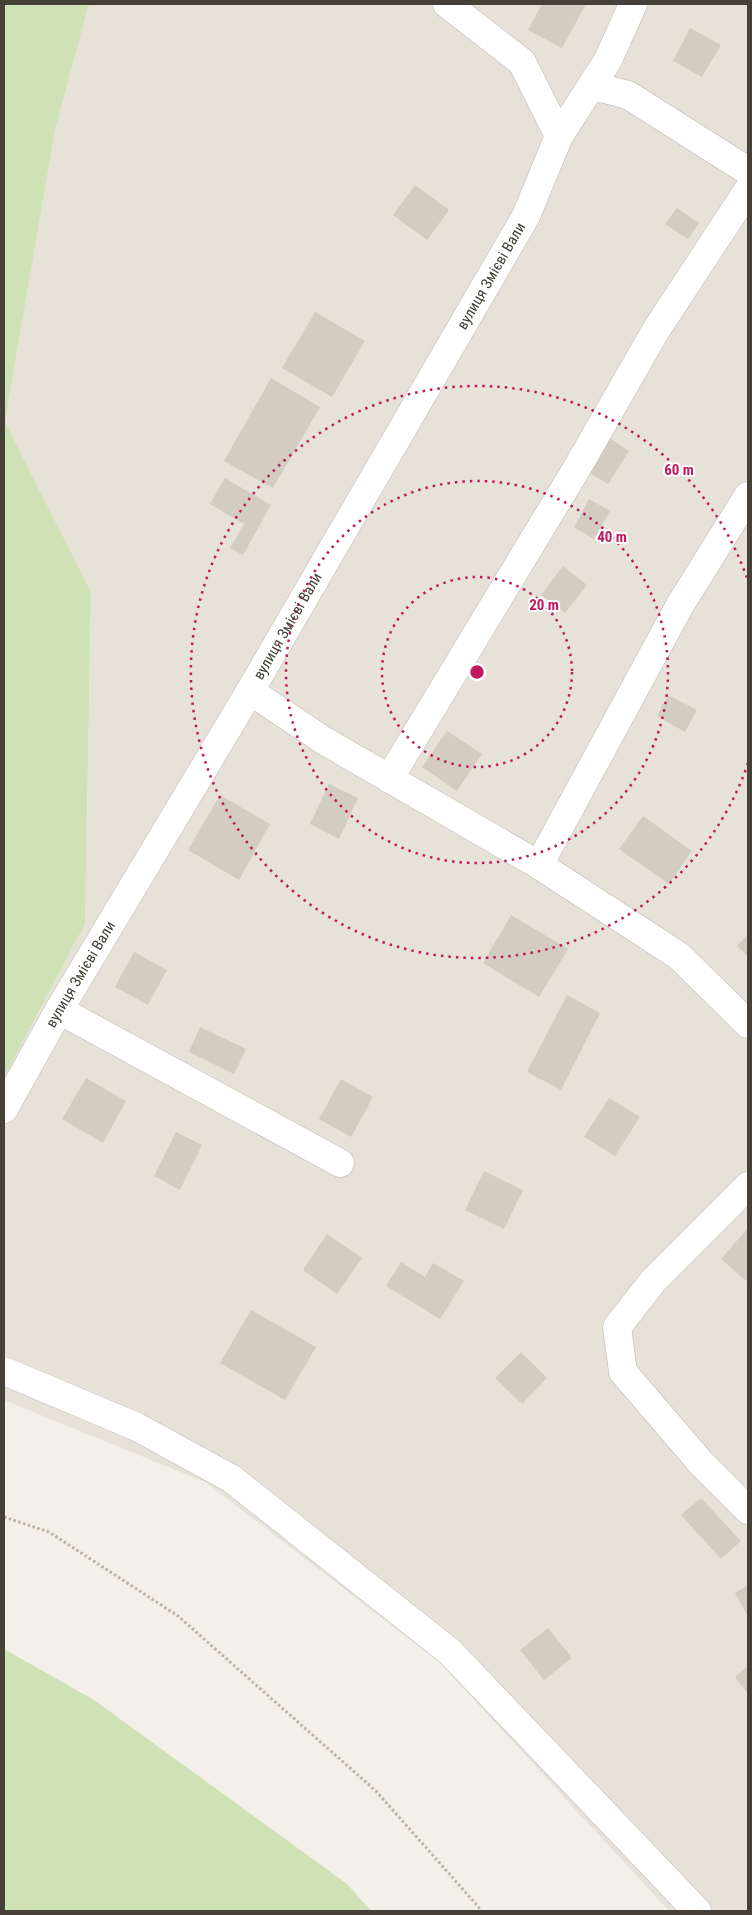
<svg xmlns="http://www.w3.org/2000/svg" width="752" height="1915" font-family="'Roboto Condensed',sans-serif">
  <rect width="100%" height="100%" fill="#f3f0e9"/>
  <path fill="#e6e2d8" d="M89,4H748V1911H669L440,1663L207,1483L4,1400V1077L85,924L91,592L5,422L55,130Z"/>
  <path fill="#cee2b6" d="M4,4H89L55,130L5,422L91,592L85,924L4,1077Z
    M4,1649L94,1700L347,1884L371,1911H4Z"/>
  <path fill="#d3ccc0" d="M542,4H586L562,48L528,30Z
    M690,28L721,45L702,77L673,61Z
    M415,185L449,210L427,240L393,215Z
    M677,208L699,223L688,239L665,224Z
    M315,312L365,341L332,397L282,368Z
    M271,378L320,407L273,488L224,461Z
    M605,435L629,451L608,484L583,469Z
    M225,478L271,505L243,555L230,548L244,524L210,504Z
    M589,499L610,511L594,539L574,527Z
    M563,566L587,585L565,613L541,595Z
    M668,695L697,710L685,732L657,716Z
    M447,731L482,754L457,791L422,767Z
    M329,784L358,798L339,839L310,824Z
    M220,795L270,824L239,880L188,850Z
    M643,816L692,851L669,884L619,849Z
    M511,915L568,949L539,997L483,963Z
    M748,934V956L737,946Z
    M134,952L167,970L148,1005L115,987Z
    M567,995L600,1013L561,1090L527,1072Z
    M200,1027L246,1049L234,1074L189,1052Z
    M86,1078L126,1101L103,1143L62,1119Z
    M341,1079L373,1097L351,1137L319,1119Z
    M609,1098L640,1117L615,1156L584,1137Z
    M176,1132L202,1145L180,1190L154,1176Z
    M484,1171L523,1190L504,1229L465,1210Z
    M748,1228V1278L746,1281L721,1259Z
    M327,1234L362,1258L337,1294L303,1270Z
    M401,1262L425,1277L433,1263L464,1281L440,1319L386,1286Z
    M251,1310L316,1347L285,1400L220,1363Z
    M521,1352L547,1378L522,1404L495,1378Z
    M701,1498L741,1541L721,1559L681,1515Z
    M748,1585V1617L735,1593Z
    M548,1628L572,1658L544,1680L520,1650Z
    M748,1666V1694L735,1677Z"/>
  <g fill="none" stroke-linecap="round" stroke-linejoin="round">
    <g stroke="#bdb8ac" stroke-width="29">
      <g id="minor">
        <path d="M447,4L522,62L559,136"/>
        <path d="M593,86L628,95L748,171"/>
        <path d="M250,691L323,740L539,865L679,956L748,1024"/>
        <path d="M389,779L577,468L656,330L748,190"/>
        <path d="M539,865L680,605L748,496"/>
        <path d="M59,1010L340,1163"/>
        <path id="s1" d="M4,1109L59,1010L250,691L526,216L559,136L608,60L633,4"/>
        <path d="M748,1186L654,1280L617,1327L623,1372L701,1463L748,1510"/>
        <path d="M4,1371L137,1427L232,1479L450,1652L697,1911"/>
      </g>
    </g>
    <path stroke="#bdb39f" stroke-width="3" stroke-dasharray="2.5 2.5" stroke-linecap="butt" d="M4,1517L49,1532L178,1616L376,1791L482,1911"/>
    <use href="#minor" stroke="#fff" stroke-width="28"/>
  </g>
  <g fill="none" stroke="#c2185b" stroke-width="2.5" stroke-dasharray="2.5 5">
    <circle cx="477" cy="672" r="95"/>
    <circle cx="477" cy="672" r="191"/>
    <path d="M748 763A286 286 0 1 1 748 581"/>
  </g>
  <g text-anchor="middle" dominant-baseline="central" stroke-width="4" stroke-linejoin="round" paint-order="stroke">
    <g font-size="15" fill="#454038" stroke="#fff">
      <text stroke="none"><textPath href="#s1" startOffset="965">вулиця Змієві Вали</textPath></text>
      <text stroke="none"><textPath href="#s1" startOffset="560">вулиця Змієві Вали</textPath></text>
      <text stroke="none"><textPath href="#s1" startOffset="155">вулиця Змієві Вали</textPath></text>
    </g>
  </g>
  <circle cx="477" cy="672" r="8" fill="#c2185b" stroke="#fff" stroke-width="2.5"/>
  <g font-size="15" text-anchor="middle" font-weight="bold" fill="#c2185b" stroke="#fff" stroke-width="4" stroke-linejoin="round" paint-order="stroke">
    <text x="679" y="475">60 m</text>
    <text x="612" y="542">40 m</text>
    <text x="544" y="610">20 m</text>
  </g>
  <rect width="752" height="1915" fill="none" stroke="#454038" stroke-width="10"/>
</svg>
